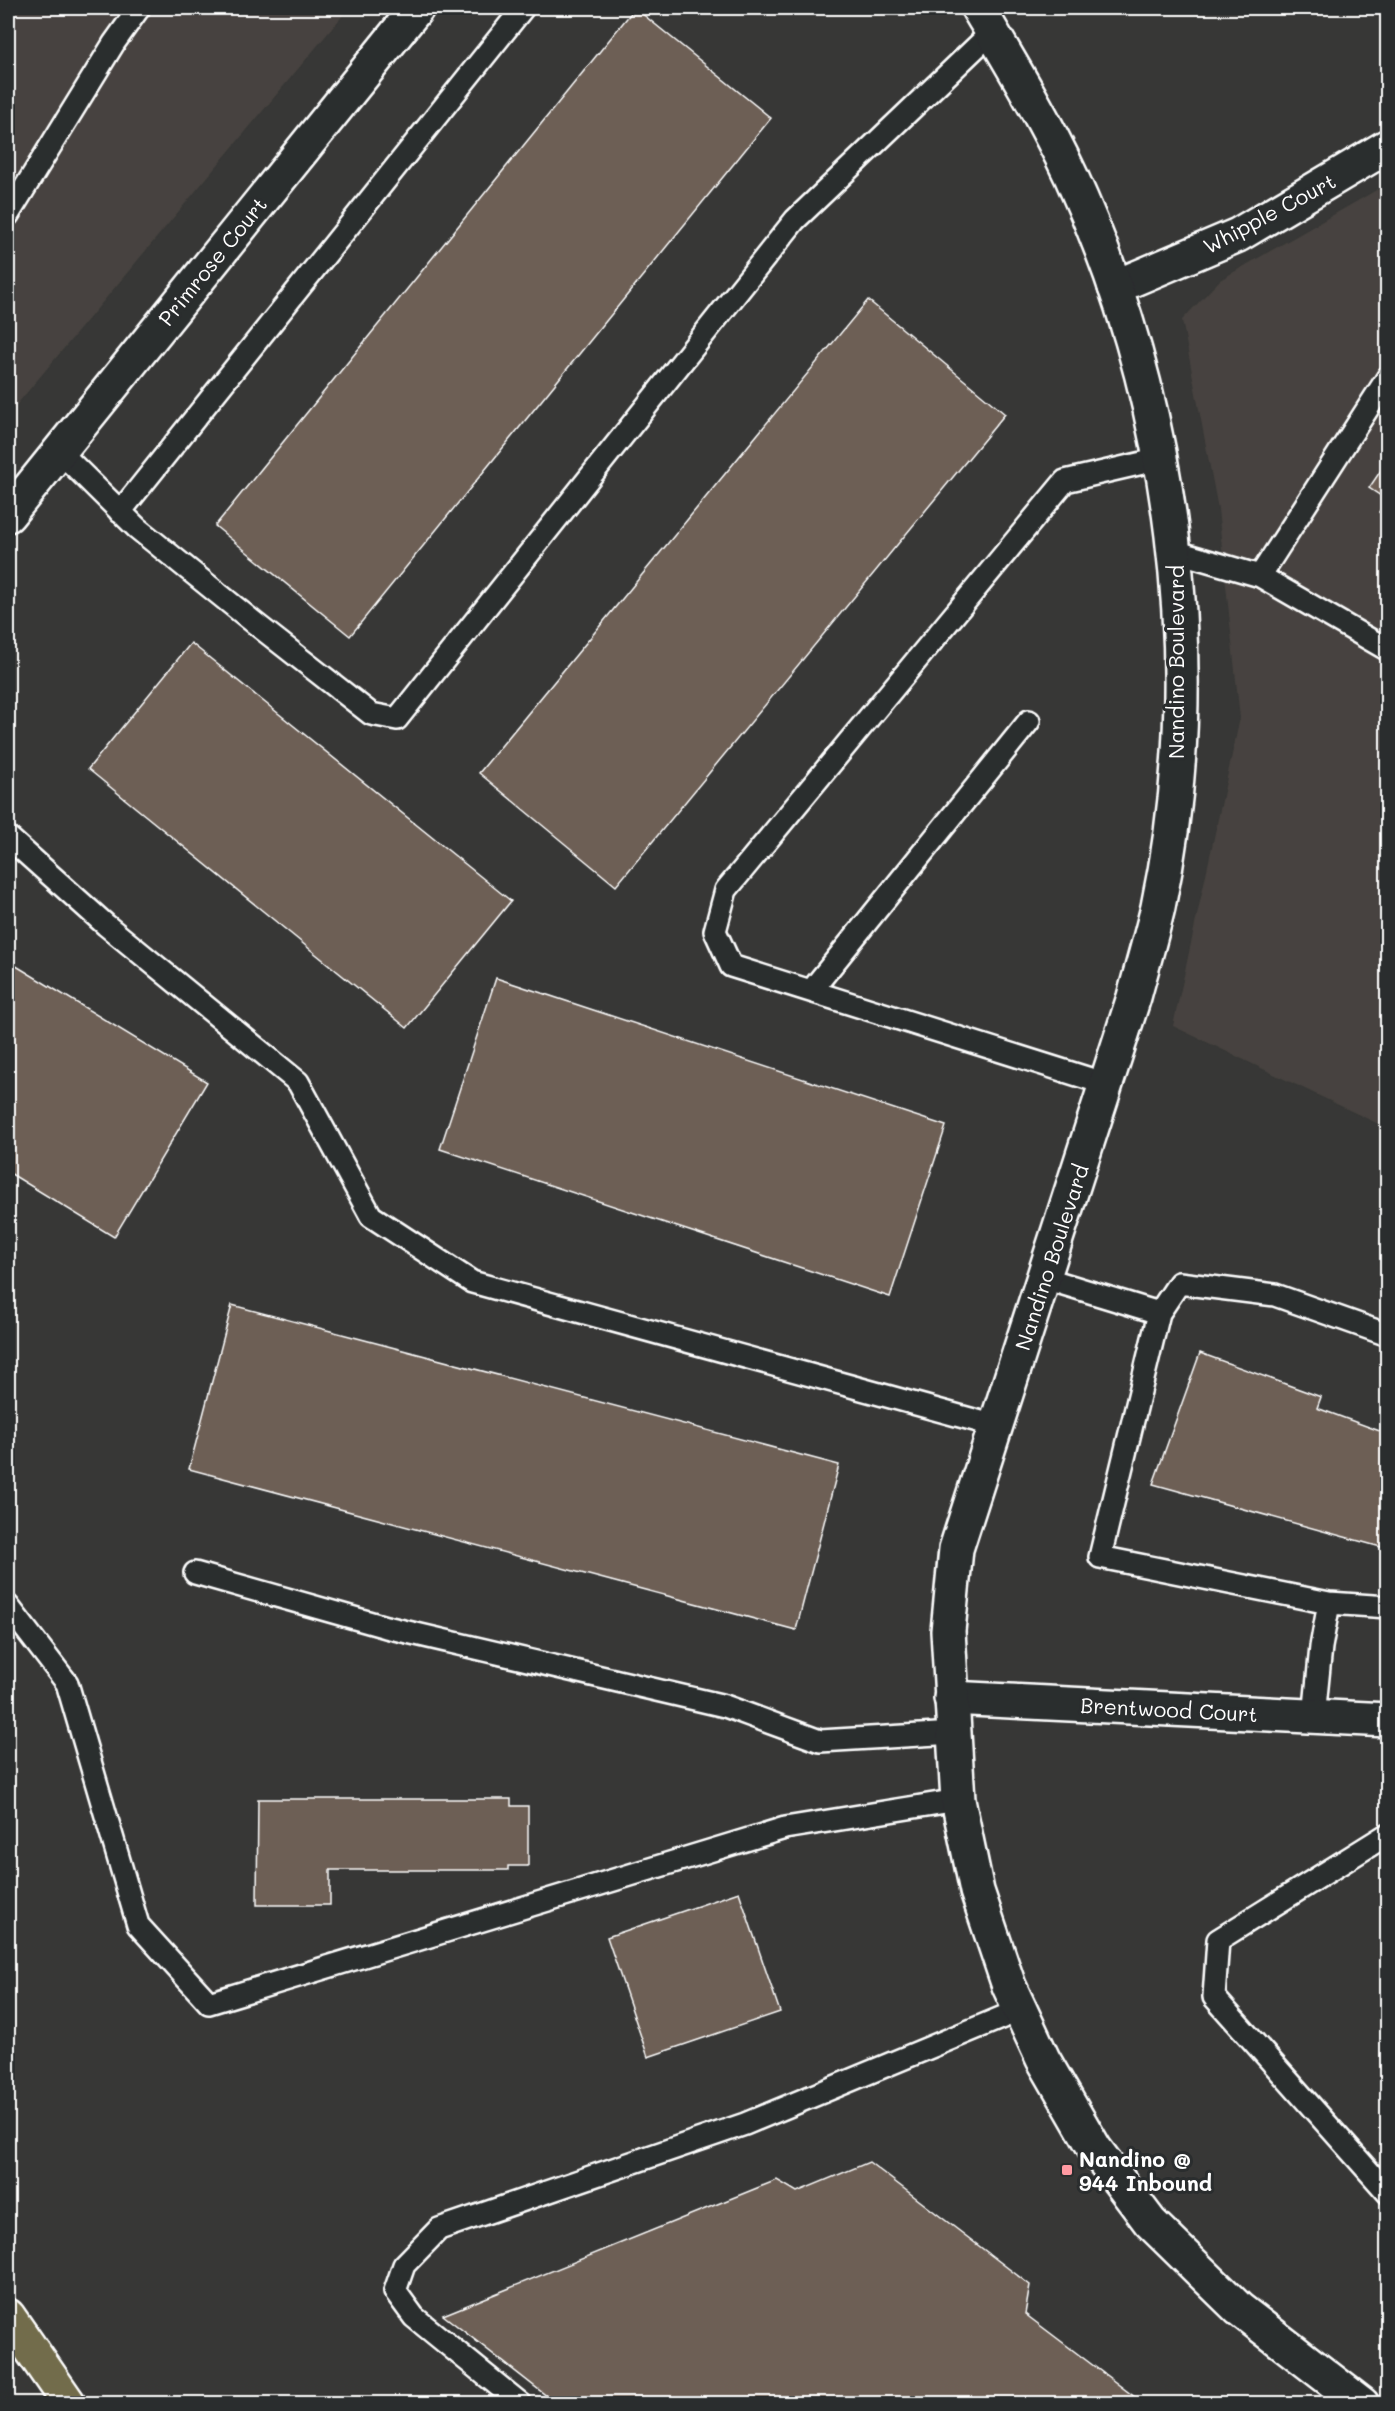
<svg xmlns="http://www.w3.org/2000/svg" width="1395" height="2411" font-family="Mali,sans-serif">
  <rect width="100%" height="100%" fill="#373736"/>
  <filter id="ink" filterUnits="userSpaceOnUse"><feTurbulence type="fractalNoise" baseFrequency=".0167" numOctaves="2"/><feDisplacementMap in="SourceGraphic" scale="12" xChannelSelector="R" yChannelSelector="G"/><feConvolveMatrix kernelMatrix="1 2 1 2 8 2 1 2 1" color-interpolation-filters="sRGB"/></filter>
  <g filter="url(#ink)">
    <path fill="#47433f" d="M8,8H349L8,415Z
      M1387,184V1128L1173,1026L1240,718L1218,509L1182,320L1220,280Z"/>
    <path fill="#6d5e54" stroke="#fff" stroke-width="1.5" d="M635,8L771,118L350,636L215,526Z
      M868,300L1005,414L616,886L479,773Z
      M1388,460V518L1379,512L1387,500L1369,488Z
      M191,643L511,901L407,1028L88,769Z
      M8,961L207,1082L114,1237L8,1172Z
      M496,978L946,1126L890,1297L440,1149Z
      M232,1305L839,1465L796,1630L189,1469Z
      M1200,1353L1321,1397L1317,1408L1388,1434V1549L1153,1484Z
      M258,1799H511V1806H528V1866H508V1870H330V1905H257Z
      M739,1892L780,2012L648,2057L607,1937Z
      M869,2162L1030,2285L1025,2314L1144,2404H557L443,2315L777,2180L797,2192Z"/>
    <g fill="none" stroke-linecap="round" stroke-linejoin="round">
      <g stroke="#fff" stroke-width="26">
        <path id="lane" d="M8,215L114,43L139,8
          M59,451L137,528L256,624L371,714L397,719L795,220L992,32
          M120,512L523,8
          M1174,551L1260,576L1388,650
          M1260,576L1388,377
          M8,837L106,925L298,1082L371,1216L472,1282L996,1426
          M811,991L1029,721
          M1106,1084L731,966L715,931L726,890L1065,481L1160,459
          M1044,1278L1159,1313L1100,1557L1329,1603L1388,1607
          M1159,1313L1179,1283L1275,1295L1388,1335
          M195,1573L386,1627L725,1706L820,1741L954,1733
          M8,1606L67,1683L138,1925L209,2003L785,1828L958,1800
          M1314,1717L1321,1647L1329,1603
          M1388,1834L1218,1940L1214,1997L1388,2193
          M521,2404L414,2317L395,2291L404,2265L439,2229L745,2124L1020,2010"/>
      </g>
      <g stroke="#fff" stroke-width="38">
        <path id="street" d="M1115,287L1238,235L1388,146
          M8,515L417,8
          M951,1698L1388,1720"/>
      </g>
      <g stroke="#fff" stroke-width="38">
        <path id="secondary" d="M978,8C1010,62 1044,118 1071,176C1173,399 1209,666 1158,907C1151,937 1142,967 1134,997L956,1549L948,1631L958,1800L977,1891L1009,1986L1043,2059L1095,2149L1150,2222L1239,2309L1362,2404"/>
      </g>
      <g stroke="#fff" stroke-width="38">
        <path id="highway" d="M8,2316L69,2404"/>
      </g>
      <use href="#lane" stroke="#2a2d2e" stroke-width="21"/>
      <use href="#street" stroke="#2a2d2e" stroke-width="33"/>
      <use href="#secondary" stroke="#2a2d2e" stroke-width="33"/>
      <use href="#highway" stroke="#726c4b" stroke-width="33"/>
    </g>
  </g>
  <rect fill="#ff9aa2" stroke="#2a2d2e" stroke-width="2" x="1061" y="2164" width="12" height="12" rx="3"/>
  <g text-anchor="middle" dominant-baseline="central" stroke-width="6" stroke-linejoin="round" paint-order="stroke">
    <g font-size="21" fill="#fff" stroke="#2a2d2e">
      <text transform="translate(1269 213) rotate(-28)">Whipple Court</text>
      <text transform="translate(212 261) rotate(-51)">Primrose Court</text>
      <text transform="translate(1175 662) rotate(-90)">Nandino Boulevard</text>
      <text transform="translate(1051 1257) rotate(-72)">Nandino Boulevard</text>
      <text transform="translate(1169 1709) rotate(3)">Brentwood Court</text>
    </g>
    <g font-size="21" font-weight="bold" fill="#fff" stroke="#2a2d2e" text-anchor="start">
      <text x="1079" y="2158">Nandino @<tspan x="1079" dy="24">944 Inbound</tspan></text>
    </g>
  </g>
  <rect width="1395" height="2411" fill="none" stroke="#2a2d2e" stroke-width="30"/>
  <rect x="15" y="15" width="1365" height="2381" fill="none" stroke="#fff" stroke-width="2" filter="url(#ink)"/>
</svg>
